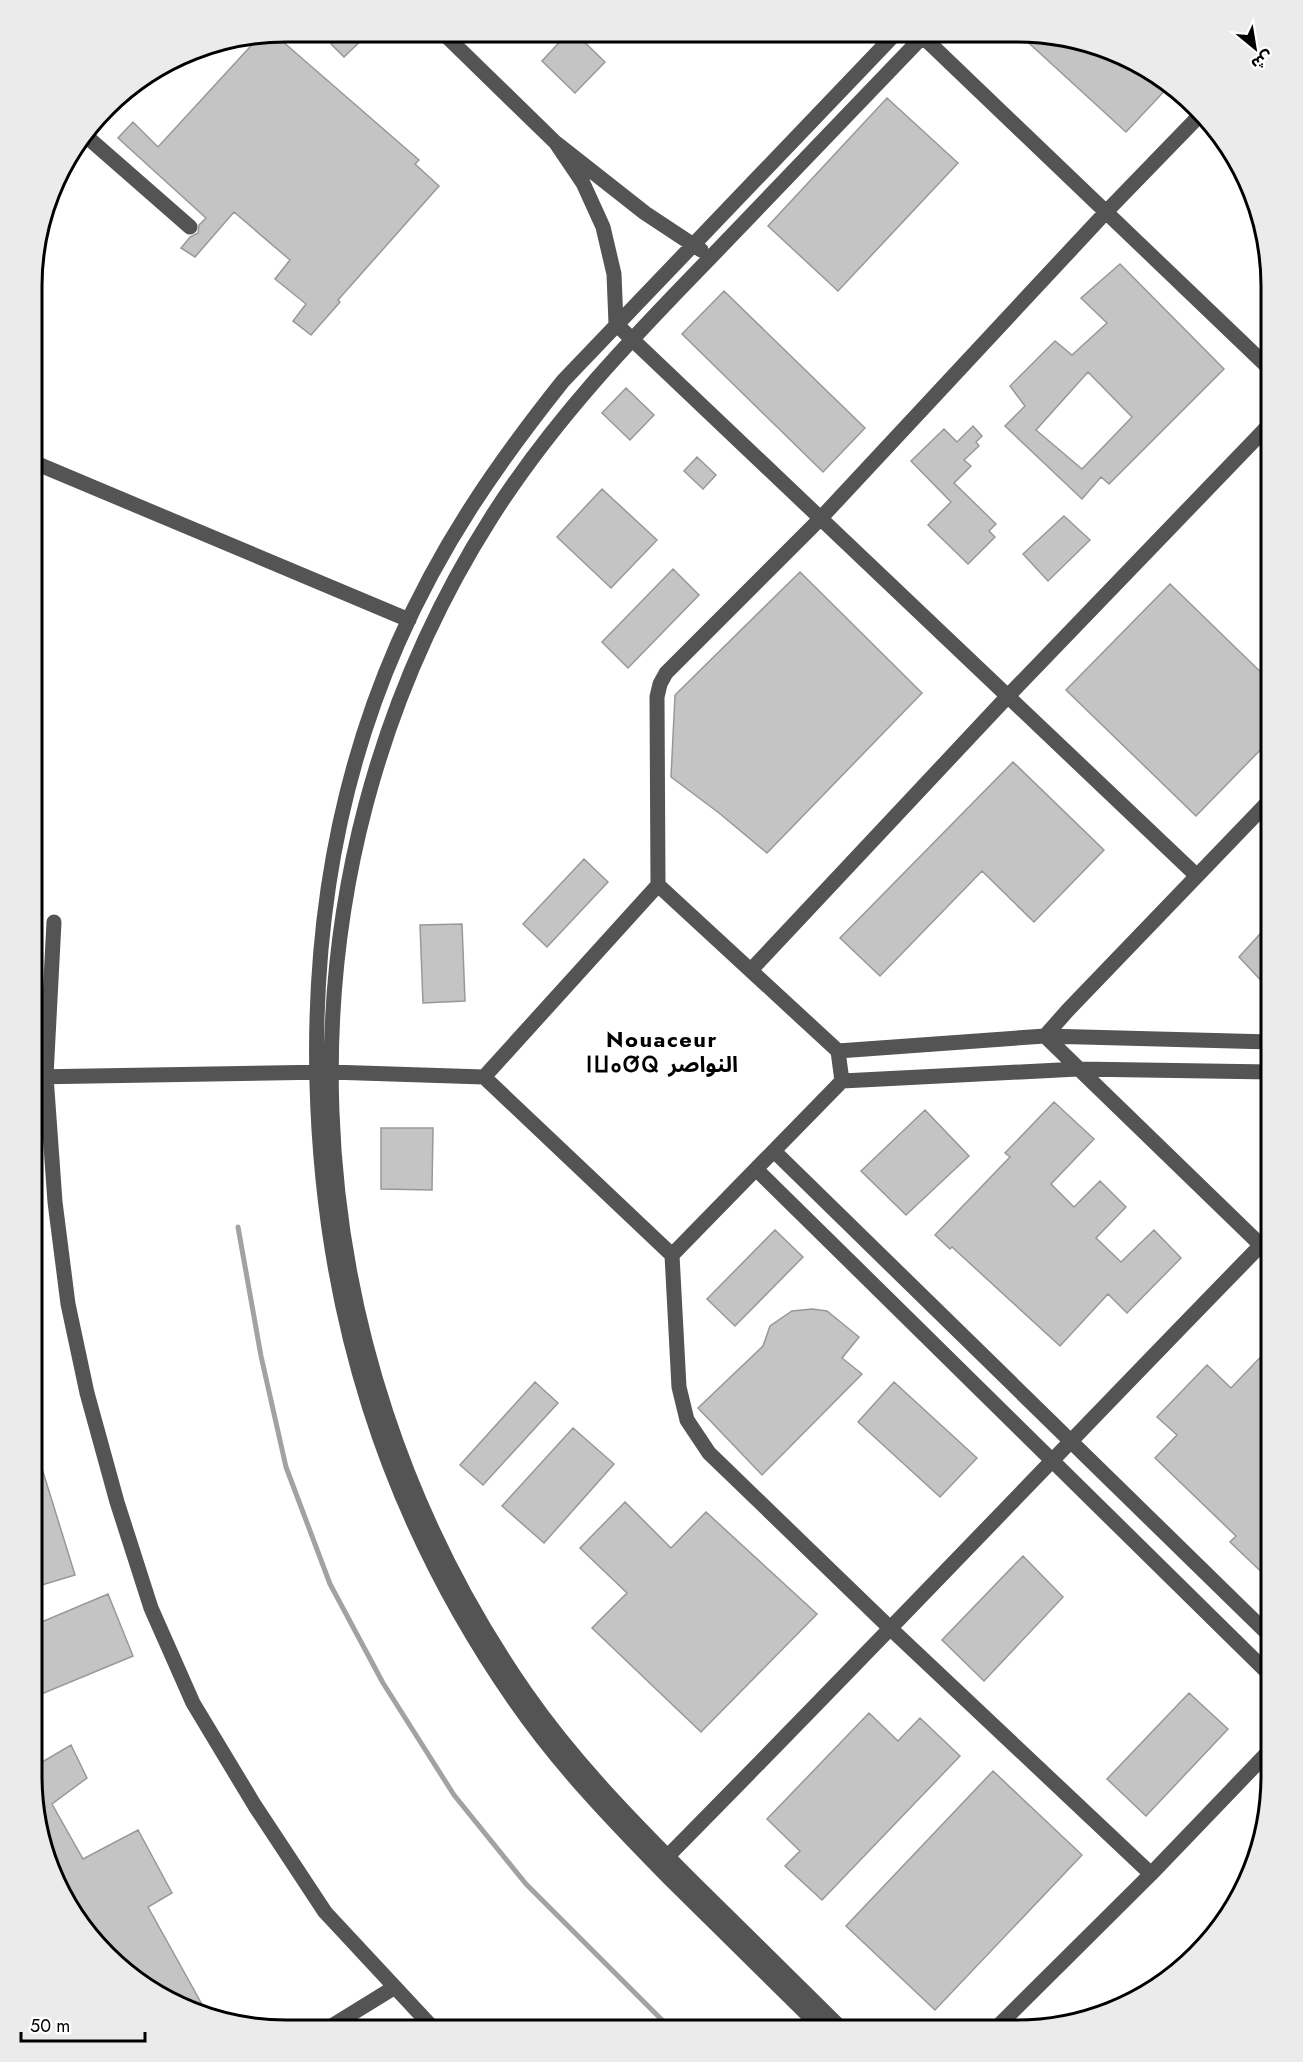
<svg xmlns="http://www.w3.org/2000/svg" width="1303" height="2062" font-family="Jost,'Noto Sans Arabic','Noto Sans Tifinagh',sans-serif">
<rect width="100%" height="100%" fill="#fff"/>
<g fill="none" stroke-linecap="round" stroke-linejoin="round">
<path stroke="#a2a2a2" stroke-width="5" d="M238 1227 261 1356 286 1467 330 1584 383 1683 454 1795 526 1884 672 2030"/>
</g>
<path fill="#c4c4c4" stroke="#989898" stroke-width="1.5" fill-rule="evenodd" d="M343 32H370L344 57 331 44Z
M569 32H574L605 62 575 93 542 61Z
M274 34 419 160 415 164 439 186 338 300 340 302 311 335 293 321 306 304 275 279 290 260 234 212 195 257 181 248 190 237 198 233 199 225 206 218 118 138 133 122 158 147 259 37Z
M1019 34H1051L1114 51 1171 84 1126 132Z
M887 98 958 163 838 291 768 226Z
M1120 264 1224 369 1109 484 1101 477 1082 499 1005 426 1025 406 1010 386 1055 341 1072 355 1107 323 1081 298ZM1088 372 1132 417 1082 469 1036 430Z
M724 291 865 428 823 472 682 334Z
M626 388 654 415 630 440 602 413Z
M973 426 982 436 976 442 979 446 964 460 971 466 954 483 996 524 989 531 995 537 968 564 928 525 951 502 911 461 944 429 957 442Z
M697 457 716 475 703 489 684 471Z
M602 489 657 540 611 588 557 537Z
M1064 516 1090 540 1048 581 1023 554Z
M673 569 699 595 628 668 602 642Z
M800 572 922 693 767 853 719 813 671 777 675 695Z
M1170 584 1271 682V739L1196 816 1066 690Z
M1013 762 1104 850 1034 922 982 871 880 976 840 938Z
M584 859 608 882 547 947 523 924Z
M1271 922V991L1239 957Z
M462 924 465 1001 423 1003 420 925Z
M1054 1102 1094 1139 1051 1184 1074 1207 1100 1181 1126 1207 1096 1238 1121 1262 1154 1230 1181 1258 1127 1313 1108 1294 1060 1346 952 1247 950 1249 935 1235 1010 1157 1005 1153Z
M925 1110 969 1156 906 1215 861 1171Z
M381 1128H433L432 1190 381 1189Z
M775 1230 803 1257 735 1326 707 1299Z
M812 1309 827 1311 859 1337 842 1358 862 1374 762 1475 698 1408 763 1346 770 1326 792 1311Z
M1271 1346V1581L1230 1542 1236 1536 1155 1458 1177 1435 1157 1417 1207 1365 1231 1388Z
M535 1382 558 1403 483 1485 460 1465Z
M894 1382 977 1458 940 1497 858 1422Z
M573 1428 614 1464 544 1543 502 1506Z
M35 1446 75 1575 32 1588V1447Z
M625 1502 671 1548 706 1512 817 1614 701 1732 592 1628 627 1593 580 1548Z
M1023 1556 1063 1597 984 1681 942 1640Z
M108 1594 133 1656 32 1698V1626Z
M1189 1693 1228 1729 1146 1816 1107 1779Z
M869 1713 898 1741 920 1718 960 1756 822 1900 785 1866 800 1851 767 1819Z
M71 1745 87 1778 52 1804 83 1859 138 1830 172 1893 148 1907 209 2017 189 2011 131 1978 84 1931 51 1874 32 1776V1768Z
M993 1771 1082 1855 935 2010 846 1926Z"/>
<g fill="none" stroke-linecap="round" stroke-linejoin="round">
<path stroke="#545454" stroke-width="15" d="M442 32 556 143 645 213 701 250
M919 33 1271 370
M86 136 190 227
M556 143 583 183 603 227 614 274 616 324 1196 875
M33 462 409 620
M658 885 838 1051 842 1081
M54 922 46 1076 55 1202 68 1304 87 1393 117 1502 151 1608 193 1703 255 1806 325 1912 434 2029
M751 970 1008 696 1271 423
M838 1051 1045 1036 1271 1042
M32 1077 330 1072 484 1077 672 1255 679 1387 687 1420 709 1453 891 1629 1151 1874
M484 1077 658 885 657 697 660 684 666 673 820 519 1106 212 1201 114
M774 1151 1271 1637
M756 1169 1271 1676
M672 1255 842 1081 1078 1069 1271 1072
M1271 1255 1045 1036 1068 1010 1271 799
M661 1863C863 1659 1060 1451 1261 1245
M327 2029 395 1987
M823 2030C772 1979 720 1929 669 1878 614 1822 560 1766 515 1701 385 1514 323 1310 317 1084 313 933 337 782 398 643 441 545 496 465 563 381L896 33
M843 2030C792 1980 741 1930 691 1880 632 1821 574 1762 526 1693 284 1345 262 879 491 518 553 420 632 338 712 256 784 181 855 107 926 33
M994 2030 1151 1874 1271 1749"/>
</g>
<g text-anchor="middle" stroke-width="6" stroke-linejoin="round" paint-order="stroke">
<g font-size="22" font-weight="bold" letter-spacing="1.5" fill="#000" stroke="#fff">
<text x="662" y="1047">Nouaceur<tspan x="662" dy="25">ⵏⵡⴰⵚⵕ النواصر</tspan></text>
</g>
</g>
<path d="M0 0H1303V2062H0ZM286 42H1017A244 244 0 0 1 1261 286V1776A244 244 0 0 1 1017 2020H286A244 244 0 0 1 42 1776V286A244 244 0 0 1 286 42Z" fill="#ebebeb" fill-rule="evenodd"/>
<path fill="none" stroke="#000" stroke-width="3" d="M286 42H1017A244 244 0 0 1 1261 286V1776A244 244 0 0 1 1017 2020H286A244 244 0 0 1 42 1776V286A244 244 0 0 1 286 42Z"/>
<g transform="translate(1255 48) rotate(150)" stroke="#ffffff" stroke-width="4.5" paint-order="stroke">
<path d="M0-4.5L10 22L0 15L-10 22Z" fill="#000000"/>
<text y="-9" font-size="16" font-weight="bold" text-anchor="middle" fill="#000000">ش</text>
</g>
<path d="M21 2032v9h124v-9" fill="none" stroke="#000000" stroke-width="3"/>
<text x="30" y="2032" font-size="18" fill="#000000" stroke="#ffffff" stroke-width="4.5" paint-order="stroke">50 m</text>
</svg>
